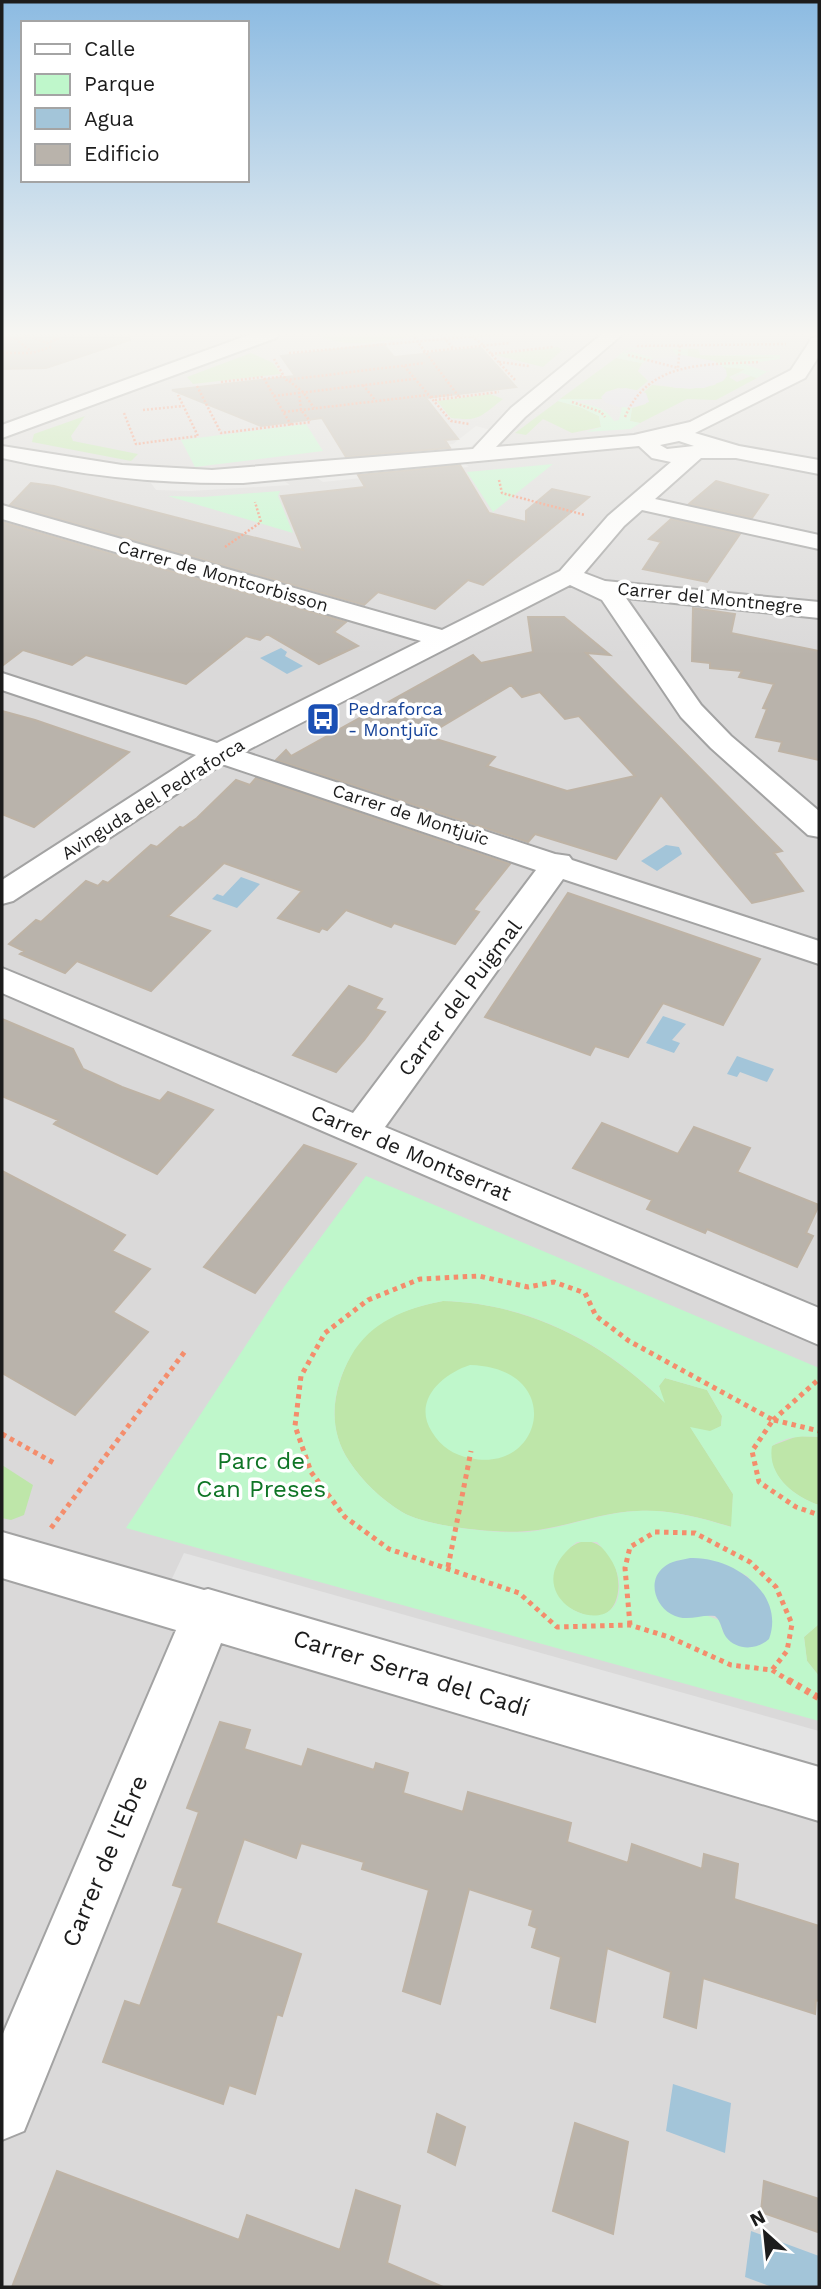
<svg xmlns="http://www.w3.org/2000/svg" width="821" height="2289" font-family="'Work Sans',sans-serif">
<rect width="100%" height="100%" fill="#edebe2"/>
<path fill="#dad9d9" d="M2 334H819V2287H2Z"/>
<path fill="#bee6a9" d="M315 334H407L410 337C377 341 348 350 315 334Z
M558 347 562 350 543 367 495 355Z
M688 349H698L700 355 778 357 717 363 688 356Z
M251 353 273 363 281 374 193 384 187 377Z
M616 358 642 363 638 371 648 381 637 390 618 388 606 392 602 399H560Z
M723 367 746 369 729 377 737 382 751 376 757 378 716 400 687 399 640 423 630 421 632 408 646 404 644 392 652 385 690 389 715 385 726 370Z
M490 394 503 399C481 416 479 422 451 418L437 401Z
M558 401 580 407 599 416 601 427 572 433 543 419 526 435 515 433Z
M85 416 71 436 73 441 138 454 131 461 32 442 34 434Z
M443 1301C526 1303 604 1342 663 1401L659 1386 665 1378 707 1390 722 1416 721 1426 710 1432 691 1428 733 1494 732 1527C702 1518 670 1509 638 1511 600 1512 565 1528 528 1531 499 1534 427 1527 402 1512 381 1499 363 1482 349 1461 325 1425 334 1386 353 1351 371 1320 410 1307 443 1301Z
M798 1436 819 1437V1505C793 1496 767 1475 771 1446Z
M2 1465 33 1485 24 1515 11 1520 2 1518Z
M587 1541C630 1547 630 1635 580 1613 573 1610 562 1605 558 1598 543 1576 562 1543 587 1541Z
M819 1624V1676L807 1661 804 1637Z"/>
<path fill="#bff7cb" fill-rule="evenodd" d="M627 348 699 349 700 355H780V359L744 364 768 372 779 362C773 369 765 373 757 378L742 373 729 379 745 369 723 367 717 363 777 357 700 355 698 349H688V356L676 355 672 349 629 348 624 353 633 352 653 358 642 363 616 358Z
M560 399H602L571 401C589 406 603 404 614 421L619 420 622 407 632 408 630 421 640 423 631 429 586 432 601 427 599 416 580 407 558 401Z
M306 424 323 451 195 467 181 440Z
M553 464 493 512 467 472Z
M280 491 278 496 293 533 168 496 203 497Z
M366 1176 819 1368V1437C801 1436 788 1436 772 1446 767 1475 793 1496 819 1505V1624L804 1637 807 1661 819 1676V1721L126 1528 284 1287ZM443 1301C528 1303 606 1343 665 1403L659 1386 665 1378 707 1390 722 1416 721 1426 710 1431 690 1427 733 1494 731 1527C701 1518 669 1509 637 1511 600 1513 565 1528 528 1532 499 1534 427 1527 402 1512 381 1499 363 1482 349 1461 327 1428 332 1389 351 1356 370 1322 406 1308 443 1301ZM577 1542H597C610 1556 621 1571 619 1591 614 1648 507 1595 577 1542ZM690 1559 726 1565 749 1577 724 1634 719 1620 708 1616 675 1561Z
M470 1365C567 1368 543 1475 470 1458 454 1455 441 1447 432 1432 412 1401 442 1374 470 1365Z"/>
<path fill="#e4e4e4" d="M476 426 491 430 469 448 419 454 410 449 453 444Z
M461 461 469 467 323 482 314 476Z
M281 479 290 485 190 491 156 490 151 483 227 485Z
M184 1553 819 1731V1770L168 1587Z"/>
<path fill="#d8d6e3" d="M437 334H493L499 341 404 351 394 339Z
M681 355 714 361 726 370 727 376 723 381 704 388H676L651 382 638 371 647 360Z
M626 388 646 393 649 402 635 407H619L606 403 601 397 606 392Z"/>
<path fill="#a3c5d9" d="M281 648 287 652 285 656 303 666 287 674 260 658Z
M666 845 679 847 682 854 657 871 641 861Z
M241 877 260 884 237 908 212 899 217 894 223 896Z
M663 1016 686 1024 672 1040 680 1043 674 1053 646 1043Z
M737 1056 774 1069 767 1082 740 1072 737 1077 727 1074Z
M690 1558C732 1556 786 1593 769 1639 757 1650 737 1651 726 1637 721 1630 722 1622 715 1616 699 1614 687 1623 671 1614 655 1605 647 1580 664 1567 671 1561 681 1560 690 1558Z
M673 2084 731 2103 725 2153 666 2131Z
M751 2231 819 2256V2287H772L745 2277Z"/>
<path fill="#b9b3ab" stroke="#beb3a5" stroke-width="2" fill-rule="evenodd" d="M2 334H129L130 340 46 368 2 369Z
M383 344 394 357 481 348 516 387 426 398 458 439 445 440 450 448 346 457 322 418 261 426 172 390 295 376 281 356Z
M460 465 489 513 526 522V511L552 489 589 497 483 585 468 580 435 609 378 592 364 605 10 505 31 483 54 486 303 550 281 496 365 487 358 475Z
M716 481 768 495 752 518 689 504Z
M671 519 740 534 707 582 643 569 661 542 649 539Z
M2 522 346 622 334 632 358 646 319 664 267 634 260 640 246 636 186 684 86 655 72 665 23 650 2 666Z
M693 608 735 614 731 633 819 651V760L779 751 782 742 756 737 767 709 763 708 774 684 739 677 742 671 710 668V663L692 661Z
M528 617H564L610 655 586 653 782 851 774 853 803 891 752 903 661 795 616 859 535 834 528 842 276 760 286 750 291 756 473 655 481 663 533 652ZM511 685 522 697 540 692 565 719 579 716 635 776 567 791 487 766 495 757 426 736Z
M2 711 35 720 129 752 34 827 2 814Z
M256 778 510 864 473 910 479 912 455 944 394 923 391 927 346 910 327 930 322 928 319 932 278 918 302 891 224 863 168 916 210 931 151 991 77 961 65 973 20 954 24 951 9 944 36 920 41 922 86 881 98 886 103 881 108 883 151 845 157 847 180 827 183 828 197 818 236 780 250 785Z
M568 893 760 959 723 1025 663 1003 628 1057 595 1046 590 1055 485 1017Z
M349 986 382 999 375 1009 385 1012 364 1040 336 1072 293 1055Z
M2 1019 73 1049 83 1069 122 1087 160 1101 168 1092 213 1110 157 1174 54 1124 58 1120 2 1096Z
M602 1123 678 1154 694 1127 750 1148 737 1172 819 1205 806 1233 813 1236 797 1267 707 1229 705 1233 647 1209 652 1200 573 1168Z
M304 1145 356 1164 255 1293 204 1267Z
M2 1171 125 1235 112 1251 150 1269 113 1312 148 1332 75 1415 2 1373Z
M220 1722 250 1730 244 1749 302 1767 308 1749 374 1770 376 1763 408 1773 403 1793 463 1812 468 1792 571 1823 567 1842 628 1863 632 1844 702 1869 704 1854 738 1864 734 1899 819 1926V2001L816 2000 815 2014 703 1978 696 2028 664 2017 671 1972 607 1948 595 2022 551 2008 561 1957 532 1947 537 1928 529 1925 533 1910 469 1889 440 2004 403 1991 429 1890 362 1869 364 1862 301 1843 296 1858 244 1839 216 1923 301 1954 282 2016 277 2014 255 2094 229 2085 223 2104 103 2062 125 2001 140 2006 183 1888 173 1885 199 1812 187 1808Z
M437 2114 465 2127 455 2165 428 2152Z
M575 2123 628 2142 613 2234 553 2211Z
M57 2171 239 2240 247 2215 340 2250 356 2190 400 2206 387 2263 443 2287H12Z
M764 2181 819 2199 818 2232 761 2212Z"/>
<g fill="none" stroke-linecap="round" stroke-linejoin="round">
<defs>
<path id="minor" d="M251 334H278L276 338 2 438V425Z
M602 334H623L525 417 496 447 634 435 690 422 791 370 812 338 819 336V356L805 378 695 433 739 446 819 460V474L736 458H701L655 499 819 535V549L642 510 624 526 584 573 605 581 819 602V618L626 598 701 705 731 736 819 811V837L808 835 711 748 681 717 602 600 570 585 244 752 555 854 569 856 572 860 819 941V964L563 879 385 1127 819 1308V1345L2 993V968L353 1113 536 870 222 764 13 901 2 904V880L196 755 2 690V673L217 743 421 641 2 519V505L442 630 560 571 608 516 671 462 652 458 639 446 243 483C161 484 82 476 2 458V446L122 465 212 470 473 449 511 408ZM679 441 694 446 667 449 660 445Z
M2 1532 204 1590 208 1589 819 1767V1821L221 1643 24 2131 2 2140V2036L176 1630 2 1578Z"/>
</defs>
<use href="#minor" stroke="#a3a3a3" stroke-width="4"/>
<path stroke="#f48d6c" stroke-width="2.5" stroke-dasharray="2 2" stroke-linecap="butt" d="M412 334 459 397
M441 334 454 349
M468 334 481 343 516 381
M28 335 47 343 58 339 46 334
M28 335 16 339 32 352
M2 339H16
M637 346 786 344
M423 352 509 343
M2 353H32L51 347
M289 353 500 334
M491 354 553 347
M628 355 678 368 680 345
M274 359 286 380 425 363
M499 362 529 366
M404 366 451 421 469 424
M264 379 284 376
M289 381 303 392 314 408
M221 382 263 377 291 425
M363 385 375 400
M197 386 221 433 311 422
M299 392 301 410 310 421
M274 396 414 379
M431 397 452 395
M435 400 499 392
M572 402 601 412 605 417
M143 410 183 406
M284 412 428 395
M124 413 136 444 198 436 178 395
M625 417C649 360 706 365 759 362
M499 480 502 493 585 515
M225 547 261 522 255 502"/>
<path stroke="#f48d6c" stroke-width="5" stroke-dasharray="4.5 4.5" stroke-linecap="butt" d="M773 1420 819 1379
M774 1420 819 1431
M2 1434 54 1463
M51 1528 186 1350
M448 1567 471 1451
M630 1625 625 1568 630 1547 655 1532 695 1533 750 1562 776 1587 792 1624 787 1651 772 1670
M791 1682 772 1670 731 1665 669 1637 630 1625 557 1627 519 1593 389 1549 345 1517 311 1472 295 1426 301 1376 325 1333 368 1300 420 1279 479 1276 528 1287 554 1282 585 1293 596 1316 629 1341 773 1420 752 1451 759 1482 796 1507 819 1515"/>
<path stroke="#f48d6c" stroke-width="7" stroke-dasharray="5 5" stroke-linecap="butt" d="M788 1680 819 1698"/>
<use href="#minor" fill="#fff" fill-rule="evenodd"/>
</g>
<linearGradient id="sky" x2="0" y2="1"><stop stop-color="#8cbbe2"/><stop offset="0.51" stop-color="#f7f6f2"/><stop offset="1" stop-color="#f7f6f2" stop-opacity="0"/></linearGradient>
<rect width="821" height="655" fill="url(#sky)"/>
<defs>
<symbol id="bus-square" viewBox="-11 -11 22 22"><rect x="-9" y="-9" width="18" height="18" rx="4" fill="#1a4fb4" stroke="#fff"/><path d="M-5-6H5V4H4V6H2V4H-2V6H-4V4H-5ZM-3.5-4V0h7V-4ZM-3.5 1.2v1.5H-2V1.2ZM2 1.2v1.5H3.5V1.2Z" fill="#fff"/></symbol>
</defs>
<g fill-rule="evenodd">
<use href="#bus-square" x="304" y="700" width="38" height="38"/>
</g>
<g text-anchor="middle" stroke-width="7" stroke-linejoin="round" paint-order="stroke">
<g font-size="18" fill="#1c1c1c" stroke="#fff">
<text transform="translate(223 576) rotate(16)" y="6">Carrer de Montcorbisson</text>
<text transform="translate(710 598) rotate(6)" y="6">Carrer del Montnegre</text>
<text transform="translate(153 799) rotate(-32)" y="6">Avinguda del Pedraforca</text>
<text transform="translate(411 815) rotate(18)" y="6">Carrer de Montjuïc</text>
</g>
<g font-size="18" fill="#164399" stroke="#fff" text-anchor="start">
<text x="348" y="715">Pedraforca<tspan x="348" dy="21">- Montjuïc</tspan></text>
</g>
<g font-size="21" fill="#1c1c1c" stroke="#fff">
<text transform="translate(460 998) rotate(-53)" y="7">Carrer del Puigmal</text>
<text transform="translate(411 1153) rotate(23)" y="7">Carrer de Montserrat</text>
</g>
<g font-size="24" fill="#0f7526" stroke="#fff">
<text x="261" y="1469">Parc de<tspan x="261" dy="28">Can Preses</tspan></text>
</g>
<g font-size="24" fill="#1c1c1c" stroke="#fff">
<text transform="translate(411 1673) rotate(17)" y="8">Carrer Serra del Cadí</text>
<text transform="translate(105 1861) rotate(-67)" y="8">Carrer de l'Ebre</text>
</g>
</g>
<rect width="821" height="2289" fill="none" stroke="#1c1c1c" stroke-width="7"/>
<rect x="21" y="21" width="228" height="161" fill="#ffffff" stroke="#a4a4a4" stroke-width="2"/>
<rect x="35" y="44" width="35" height="10" fill="#ffffff" stroke="#a4a4a4" stroke-width="2"/>
<text x="84" y="56" font-size="21" fill="#1c1c1c">Calle</text>
<rect x="35" y="74" width="35" height="21" fill="#bff7cb" stroke="#a4a4a4" stroke-width="2"/>
<text x="84" y="91" font-size="21" fill="#1c1c1c">Parque</text>
<rect x="35" y="108" width="35" height="21" fill="#a3c5d9" stroke="#a4a4a4" stroke-width="2"/>
<text x="84" y="126" font-size="21" fill="#1c1c1c">Agua</text>
<rect x="35" y="144" width="35" height="21" fill="#b9b3ab" stroke="#a4a4a4" stroke-width="2"/>
<text x="84" y="161" font-size="21" fill="#1c1c1c">Edificio</text>
<g transform="translate(765 2233) rotate(333)" stroke="#ffffff" stroke-width="5" paint-order="stroke">
<path d="M0-5L12 26L0 18L-12 26Z" fill="#1c1c1c"/>
<text y="-10" font-size="19" font-weight="bold" text-anchor="middle" fill="#1c1c1c">N</text>
</g>
</svg>
